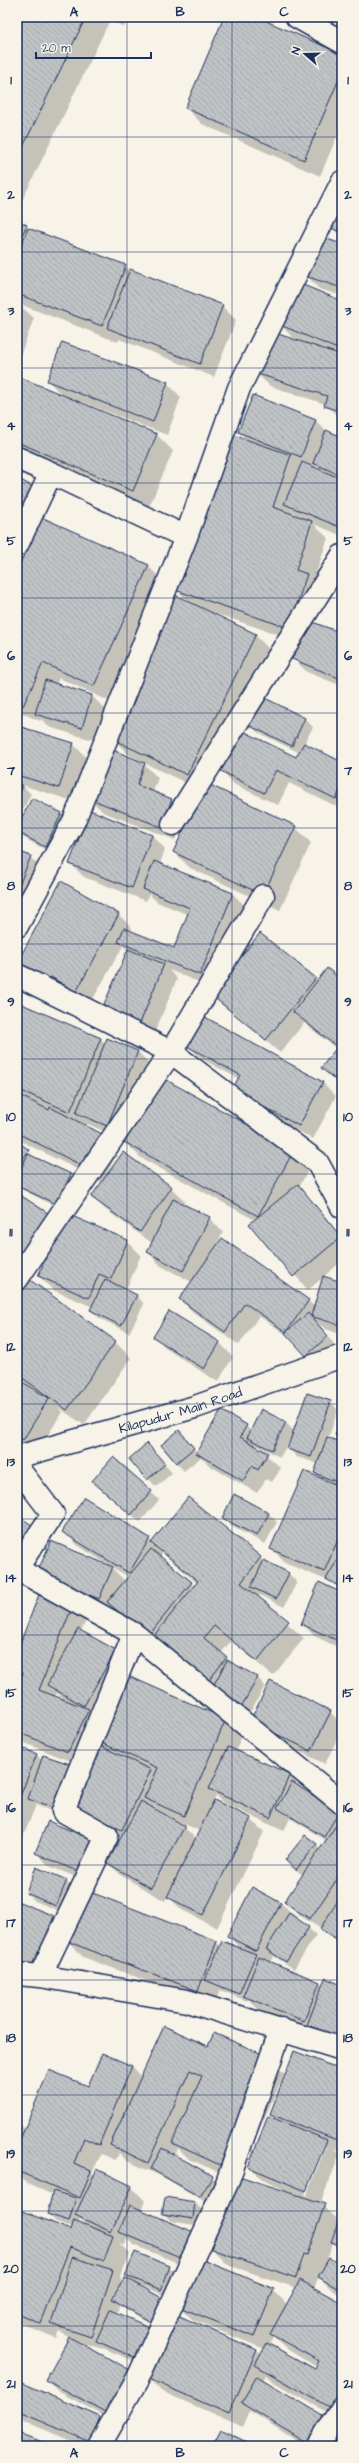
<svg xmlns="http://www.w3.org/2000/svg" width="359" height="2463" font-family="'Architects Daughter',sans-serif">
<defs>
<pattern id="building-back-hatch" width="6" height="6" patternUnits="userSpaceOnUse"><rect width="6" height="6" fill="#c0c3c5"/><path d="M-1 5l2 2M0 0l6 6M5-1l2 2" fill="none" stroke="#a4a8ac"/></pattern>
</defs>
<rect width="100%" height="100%" fill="#f7f3e8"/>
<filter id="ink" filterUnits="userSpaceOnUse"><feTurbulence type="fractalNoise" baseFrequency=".025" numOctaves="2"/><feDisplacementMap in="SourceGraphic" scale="8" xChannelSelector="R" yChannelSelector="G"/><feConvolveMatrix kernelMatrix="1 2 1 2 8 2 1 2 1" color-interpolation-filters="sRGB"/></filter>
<g filter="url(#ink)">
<path fill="#0003" fill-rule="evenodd" d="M17 17H129L124 27 110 20 17 211Z
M225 17H255L342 55V125L320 176 202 124 186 108Z
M342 202V238L332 228Z
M17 221 30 229 125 266 130 271 222 306 236 320 214 377 119 339 118 342 22 305 17 300Z
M342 245V296L319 289 306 275Z
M342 302V420L325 404 270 386 256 373 305 344 292 337 279 323Z
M17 303 34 318 17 364V318L20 310 17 312Z
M17 377 64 397 48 381 167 383 181 397 167 435 77 400V402L157 435 173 451 149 507 17 451Z
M316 421 327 432 342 438V536L314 524 328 538 313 582 312 623 342 634V686L307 672 294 659 300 642 208 611 255 635 271 651 207 784 295 827 311 843 280 910 190 868 174 852 203 791 142 762 158 778 153 792 171 800 185 814 175 840 103 812 89 798 142 761 129 755 113 739 155 652 147 644 190 603 176 589 249 442 239 432ZM317 466 323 473 315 469ZM293 512 298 517 292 515Z
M17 479 37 490 50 504 42 518 148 566 164 582 111 702 59 678 56 685 92 696 105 709 96 741 49 727 41 719 40 721 17 711V573L34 532 17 560Z
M262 698 305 719 313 727 304 744 342 763V809L289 783 278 805 235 785 222 771 297 758 300 753 257 732 249 724Z
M18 728 73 744 87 758 73 801 22 785 31 794 17 822Z
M33 799 62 814 70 822 53 854 24 838 17 831Z
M152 835 165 849 160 864 232 893 246 907 213 988 169 970 177 979 152 1039 116 1025 128 951 123 946 90 1004 31 976 17 962 62 883 119 915 132 928 131 931 174 949 189 915 157 902 149 894 146 901 84 877 70 863Z
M17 852 30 857 44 871 31 901 17 895Z
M315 979 318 981H342V1088L322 1068 337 1049 304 1023 280 1053 212 995Z
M17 1003 101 1039 105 1044 137 1051 151 1065 121 1139 88 1124 85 1126 106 1136 119 1150 106 1175 171 1188 185 1201 182 1204 209 1218 223 1232 215 1248 308 1301 315 1307 342 1283V1325L327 1320V1322L342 1327V1335L326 1329 313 1320 335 1345 314 1364 290 1337 259 1316 239 1345 194 1313 180 1299 192 1282 161 1266 148 1252 152 1243 106 1210 92 1197 102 1182 17 1139Z
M203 1018 323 1083 336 1096 313 1139 247 1103 239 1079 202 1059 188 1046Z
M160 1078 310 1167 299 1187 342 1237V1261L308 1290 251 1224 255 1220 141 1158 125 1142Z
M17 1143 37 1159 70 1175 78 1183 64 1211 17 1187Z
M17 1194 50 1216 127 1241 141 1255 126 1290 136 1295 144 1304 129 1333 99 1318 91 1310 93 1307 53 1290 39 1276 46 1257 30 1281 115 1342 131 1358 84 1425 58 1407 62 1412 37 1453 17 1441V1380L22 1381 17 1377Z
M170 1312 220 1343 233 1357 218 1382 168 1350 154 1336Z
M330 1401 338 1410 328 1439 342 1444V1590L331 1582 285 1563 272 1549 322 1480 315 1473 319 1464 297 1457 289 1449 293 1435 280 1457 254 1444 281 1468 272 1482 266 1479 257 1493 210 1466 201 1457 184 1471 162 1446 179 1431 197 1452 246 1426 251 1431 261 1411 286 1423 294 1431Z
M155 1453 172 1473 156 1487 131 1459Z
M102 1489 151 1492 159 1500 140 1522Z
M235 1496 269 1514 277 1522 265 1544 231 1526 223 1517Z
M84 1498 153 1542 188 1499 264 1561 289 1574 297 1582 284 1607 260 1595 258 1598 304 1638 273 1676 231 1641 221 1653 234 1665 257 1677 265 1686 248 1716 115 1608 113 1612 52 1586 112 1567 77 1545 64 1531ZM163 1553 197 1583 195 1586 160 1557ZM112 1567 129 1577 125 1581 112 1568Z
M320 1584 342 1594V1649L316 1637 302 1624Z
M41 1594 86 1620 81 1632 115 1651 129 1665 98 1720 226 1719 242 1736 235 1751 290 1775 303 1790 342 1816V1947L324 1931 299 1915 286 1902 303 1876 286 1860 316 1845 321 1850 327 1841 290 1818 284 1831 223 1803 216 1795 214 1801 250 1819 264 1832 217 1928 182 1910 168 1896 165 1901 122 1876 108 1863 122 1837 87 1820 107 1750 96 1739 81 1765 17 1740V1692L22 1678 17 1673V1653ZM57 1693 65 1701 55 1697ZM154 1806 160 1813 152 1809ZM175 1820 200 1831 196 1839 184 1827 175 1821Z
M330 1712 342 1724V1729L325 1764 264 1734 251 1721Z
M17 1747 37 1755 42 1761 66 1817 36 1805 21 1842 17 1840Z
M49 1822 93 1884 49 1866 36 1852Z
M66 1881 74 1889 64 1913 35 1901 27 1893Z
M17 1902 54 1917 67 1930 17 1973Z
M281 1903 316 1935 294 1969 274 1956 271 1963 319 1983 323 1987 342 1986V2046L258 2009 248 1999 247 2001 220 1990 214 2006 83 1957 67 1940 216 1942 220 1946 242 1950 228 1936Z
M209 2047 268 2058 286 2075 342 2071V2151L334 2148 340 2154 320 2204 340 2221 342 2215V2251L333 2242 326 2264 342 2267V2296L333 2291 319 2277 323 2271 321 2270 314 2289 342 2305V2421L272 2381 266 2375 263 2380 327 2446H305L250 2411 243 2427 161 2391 148 2378 175 2315 257 2351 262 2355 265 2349 193 2320 180 2307 195 2270 134 2245 127 2239 124 2245 119 2243 129 2253 120 2278 123 2281 134 2283 126 2275 169 2267 177 2275 169 2297 140 2285 163 2331 119 2305 117 2314 149 2328 157 2336 144 2365 105 2349 75 2342 123 2426 61 2393 47 2380 70 2338 59 2331 56 2338 17 2322V2210L71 2231 73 2227 56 2222 48 2214 53 2195 26 2183 17 2174V2122L25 2130 88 2087 132 2066 142 2077ZM283 2077 271 2113 279 2121 249 2167 263 2180 295 2195 238 2176ZM324 2146H326L306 2196 304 2195ZM178 2148 189 2159 236 2180 212 2249 228 2265 297 2288 288 2305 273 2290 203 2261 141 2211 145 2201 132 2187 97 2171 95 2175 92 2173 101 2154 116 2160 119 2153 127 2161 159 2175 209 2204 220 2185 212 2177 175 2156ZM80 2219 88 2227 79 2223ZM273 2336 288 2350 317 2367 316 2370 270 2345Z
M195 2203 203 2211 200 2226 171 2221 163 2213Z
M17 2383 100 2418 113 2431 107 2446H83L17 2418Z"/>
<path fill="url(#building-back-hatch)" stroke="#1b2f5e" d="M17 17H86L17 159Z
M224 17H257L342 54V72L304 160 185 108Z
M342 200V233L331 228Z
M17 220 27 225 17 245Z
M28 228 126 265 102 326 17 294V256Z
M318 236 342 244V288L305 276Z
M130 269 223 305 200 364 107 328Z
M296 282 342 301V351L278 324Z
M17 302 21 304 17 315Z
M269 331 342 355V412L324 406 327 396 255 373Z
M62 342 168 382 153 422 47 381Z
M17 376 157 434 133 491 17 442Z
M253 395 316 420 301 457 238 432Z
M326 430 342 437V476L313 463Z
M228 433 291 455 273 507 312 521 296 570 307 574 289 628 175 590Z
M302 462 342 479V528L284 504Z
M17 478 37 489 17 524Z
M41 517 149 565 94 686 43 663 23 706 17 703V570Z
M171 593 256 634 187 775 112 739 155 648 146 644Z
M307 620 342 633V670L339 678 292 659Z
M45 680 92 695 82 728 35 714Z
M261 696 305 718 292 746 248 725Z
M18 726 74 743 59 788 17 775Z
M241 730 296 757 304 743 342 762V786L336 799 276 770 264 793 221 771Z
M108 748 145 763 137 785 172 799 161 827 88 798Z
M17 783 23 786 17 798Z
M206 783 296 826 263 895 173 852Z
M32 798 62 813 45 847 17 832V827Z
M90 810 152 835 132 888 69 864Z
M17 851 31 856 18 888H17Z
M154 861 233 893 200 975 118 942 124 928 174 948 190 908 143 889Z
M61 881 119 914 76 992 51 977 49 980 17 963Z
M260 933 316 978 266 1040 211 995Z
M128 949 164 964 139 1026 101 1011Z
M327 968 342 980V1085L321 1068 337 1047 293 1012Z
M17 1002 101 1038 70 1112 17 1089Z
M203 1016 323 1082 299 1126 232 1090 240 1075 187 1046Z
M107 1038 138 1051 107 1126 76 1113Z
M159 1076 294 1150 258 1216 124 1142Z
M17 1094 49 1110 50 1107 106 1136 89 1169 17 1133Z
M17 1141 29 1150 18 1166H17Z
M123 1152 172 1187 140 1232 91 1197Z
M28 1154 71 1174 56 1204 17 1186V1177Z
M298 1184 341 1237 293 1277 249 1224Z
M17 1193 51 1215 17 1268Z
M173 1199 210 1217 183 1271 147 1252Z
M65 1213 128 1240 111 1279 99 1274 89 1298 38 1276Z
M222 1238 309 1300 286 1332 245 1303 225 1332 179 1299Z
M323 1276 342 1282V1326L311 1316Z
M105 1279 137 1295 121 1326 90 1310Z
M30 1280 116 1341 67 1410 17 1374V1298Z
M169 1311 220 1342 204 1369 153 1337Z
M308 1313 328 1336 306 1356 285 1333Z
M17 1379 49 1398 23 1440 17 1436Z
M307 1393 331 1401 311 1457 287 1449Z
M261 1409 286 1422 272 1450 247 1438Z
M221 1410 247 1425 240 1437 268 1453 258 1470 252 1466 243 1481 196 1453Z
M342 1421V1438L335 1435Z
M179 1430 194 1448 176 1463 161 1445Z
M327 1437 342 1443V1484L314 1473Z
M147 1443 165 1464 147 1480 129 1459Z
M113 1457 152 1491 131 1515 92 1481Z
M304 1471 342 1487V1536L340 1535 324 1572 270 1549Z
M234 1494 269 1513 257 1536 222 1518Z
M84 1497 150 1538 129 1573 62 1532Z
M188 1497 261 1557 241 1583 289 1621 257 1661 214 1626 204 1638 227 1657 207 1683 152 1638 198 1581 151 1543Z
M17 1515 33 1526 17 1550Z
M51 1541 113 1567 99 1599 37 1573Z
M151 1549 192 1582 148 1636 107 1602Z
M342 1552V1588L326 1579Z
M264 1560 289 1573 276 1599 251 1587Z
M319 1582 342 1593 341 1642 301 1624Z
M40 1592 73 1605 39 1690 89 1709 68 1752 17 1732V1689L23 1673 17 1671V1651Z
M78 1629 116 1650 84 1706 47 1685Z
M227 1660 258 1677 240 1709 210 1692Z
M124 1674 226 1719 184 1816 144 1798 158 1768 95 1740Z
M270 1681 331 1711 311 1751 250 1721Z
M17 1746 37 1754 17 1804Z
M101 1746 151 1770 122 1830 72 1806Z
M228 1747 290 1774 270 1818 209 1789Z
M43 1755 73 1765 58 1809 28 1799Z
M292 1782 339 1812 324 1837 277 1808Z
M214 1800 251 1818 203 1915 167 1897Z
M141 1801 185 1826 151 1888 107 1863Z
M341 1818 342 1872 310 1919 284 1902Z
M48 1821 93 1840 79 1872 35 1853Z
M305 1835 317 1844 296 1870 285 1860Z
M36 1867 67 1880 56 1906 26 1893Z
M252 1887 281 1903 256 1951 227 1936Z
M85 1890 217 1941 198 1991 66 1941Z
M342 1894V1942L320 1929Z
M17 1901 54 1916 32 1972 17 1966Z
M289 1913 309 1927 286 1962 266 1949Z
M222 1941 256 1954 239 1994 205 1980Z
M259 1957 320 1982 304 2021 243 1996Z
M325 1978 342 1985V2038L307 2025Z
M164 2026 208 2046 214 2033 269 2057 220 2165 172 2143 202 2076 190 2070 148 2163 110 2145Z
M294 2051 342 2070V2142L270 2114Z
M102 2053 132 2066 99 2145 84 2138 74 2163 91 2171 80 2198 17 2171V2147L49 2070 88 2086Z
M268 2116 327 2140 306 2191 248 2167Z
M162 2148 213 2176 200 2197 151 2169Z
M97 2169 132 2186 111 2232 75 2215Z
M236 2175 325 2204 307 2255 304 2254 296 2278 211 2249Z
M53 2191 76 2198 69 2221 47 2214Z
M165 2197 195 2202 193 2219 162 2214Z
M130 2205 196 2233 185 2259 119 2232Z
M17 2209 71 2230 74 2220 113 2236 104 2261 70 2247 40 2323 17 2313Z
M342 2212V2246L331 2242Z
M135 2252 170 2266 161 2290 125 2275Z
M72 2257 113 2270 91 2337 51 2324Z
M198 2258 274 2289 254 2337 179 2307Z
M329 2258 342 2266V2291L318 2277Z
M125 2277 167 2301 154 2324 112 2299Z
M300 2280 342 2303V2395L334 2410 255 2365 267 2343 315 2369 319 2361 270 2334Z
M110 2310 149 2327 136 2358 96 2341Z
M175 2314 257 2350 229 2414 147 2378Z
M69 2337 132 2371 109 2414 46 2380Z
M257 2376 324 2416 307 2443 241 2403Z
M17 2381 100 2417 90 2442 17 2411Z
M221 2429 254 2446H212Z
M17 2432 50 2445 51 2446H17Z
M342 2437V2446H338Z"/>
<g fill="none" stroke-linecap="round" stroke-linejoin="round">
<defs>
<path id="street" d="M297 17 342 42
M17 458 51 473
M17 545 51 473 186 537
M173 824 342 556
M17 926 74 821 186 537 239 388 342 182
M17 975 171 1052 317 1162 342 1207
M17 1279 171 1052 263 896
M17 1467 53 1514 17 1568
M17 1569 134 1634 342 1803
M17 1974 40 1976 187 2001 342 2049
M40 1976 107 1836 63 1811 134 1634
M99 2446 138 2378 227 2183 281 2029
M318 2446 342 2408"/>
<g id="secondary">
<path id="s1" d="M17 1457 195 1407 342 1356"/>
</g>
</defs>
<use href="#street" stroke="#1b2f5e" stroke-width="25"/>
<use href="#secondary" stroke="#1b2f5e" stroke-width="25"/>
<use href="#street" stroke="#f7f3e8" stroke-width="22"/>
<use href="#secondary" stroke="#f7f3e8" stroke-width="22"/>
</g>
</g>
<path fill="none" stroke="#1b2f5e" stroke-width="1" stroke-opacity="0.55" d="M127 17V2446M232 17V2446M17 137H342M17 252H342M17 368H342M17 483H342M17 598H342M17 713H342M17 828H342M17 944H342M17 1059H342M17 1174H342M17 1289H342M17 1404H342M17 1519H342M17 1635H342M17 1750H342M17 1865H342M17 1980H342M17 2095H342M17 2211H342M17 2326H342"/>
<g text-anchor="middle" stroke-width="3.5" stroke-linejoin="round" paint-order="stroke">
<g font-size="14" fill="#1b2f5e" stroke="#f7f3e8">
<text dy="5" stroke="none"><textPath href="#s1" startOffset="170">Kilapudur Main Road</textPath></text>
</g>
</g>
<rect width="359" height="2463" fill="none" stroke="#f7f3e8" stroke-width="44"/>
<g transform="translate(305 54) rotate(290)" stroke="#f7f3e8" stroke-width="3" paint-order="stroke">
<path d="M0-3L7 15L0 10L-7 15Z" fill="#1b2f5e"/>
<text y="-6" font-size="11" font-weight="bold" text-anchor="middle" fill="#1b2f5e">N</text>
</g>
<path d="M36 52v6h115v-6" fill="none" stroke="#1b2f5e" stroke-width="2"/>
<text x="42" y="52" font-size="12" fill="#1b2f5e" stroke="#f7f3e8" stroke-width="3" paint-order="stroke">20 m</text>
<rect x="22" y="22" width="315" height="2419" fill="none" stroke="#1b2f5e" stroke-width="1.5"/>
<g font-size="13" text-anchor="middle" font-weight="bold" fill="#1b2f5e">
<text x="74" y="16">A</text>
<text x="180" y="16">B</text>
<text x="284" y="16">C</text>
<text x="11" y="84">1</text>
<text x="348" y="84">1</text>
<text x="11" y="199">2</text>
<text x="348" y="199">2</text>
<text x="11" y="315">3</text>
<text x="348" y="315">3</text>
<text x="11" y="430">4</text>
<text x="348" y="430">4</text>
<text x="11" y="545">5</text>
<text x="348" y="545">5</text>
<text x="11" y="660">6</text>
<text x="348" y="660">6</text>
<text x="11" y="775">7</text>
<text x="348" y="775">7</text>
<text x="11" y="890">8</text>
<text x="348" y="890">8</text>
<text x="11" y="1006">9</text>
<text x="348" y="1006">9</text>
<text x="11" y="1121">10</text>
<text x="348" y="1121">10</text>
<text x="11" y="1236">11</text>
<text x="348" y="1236">11</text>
<text x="11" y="1351">12</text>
<text x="348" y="1351">12</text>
<text x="11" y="1466">13</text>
<text x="348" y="1466">13</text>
<text x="11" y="1582">14</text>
<text x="348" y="1582">14</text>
<text x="11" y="1697">15</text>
<text x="348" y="1697">15</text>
<text x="11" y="1812">16</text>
<text x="348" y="1812">16</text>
<text x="11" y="1927">17</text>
<text x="348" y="1927">17</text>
<text x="11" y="2042">18</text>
<text x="348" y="2042">18</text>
<text x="11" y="2158">19</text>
<text x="348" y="2158">19</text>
<text x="11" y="2273">20</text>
<text x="348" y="2273">20</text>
<text x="11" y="2388">21</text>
<text x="348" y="2388">21</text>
<text x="74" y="2457">A</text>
<text x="180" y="2457">B</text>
<text x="284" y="2457">C</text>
</g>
</svg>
